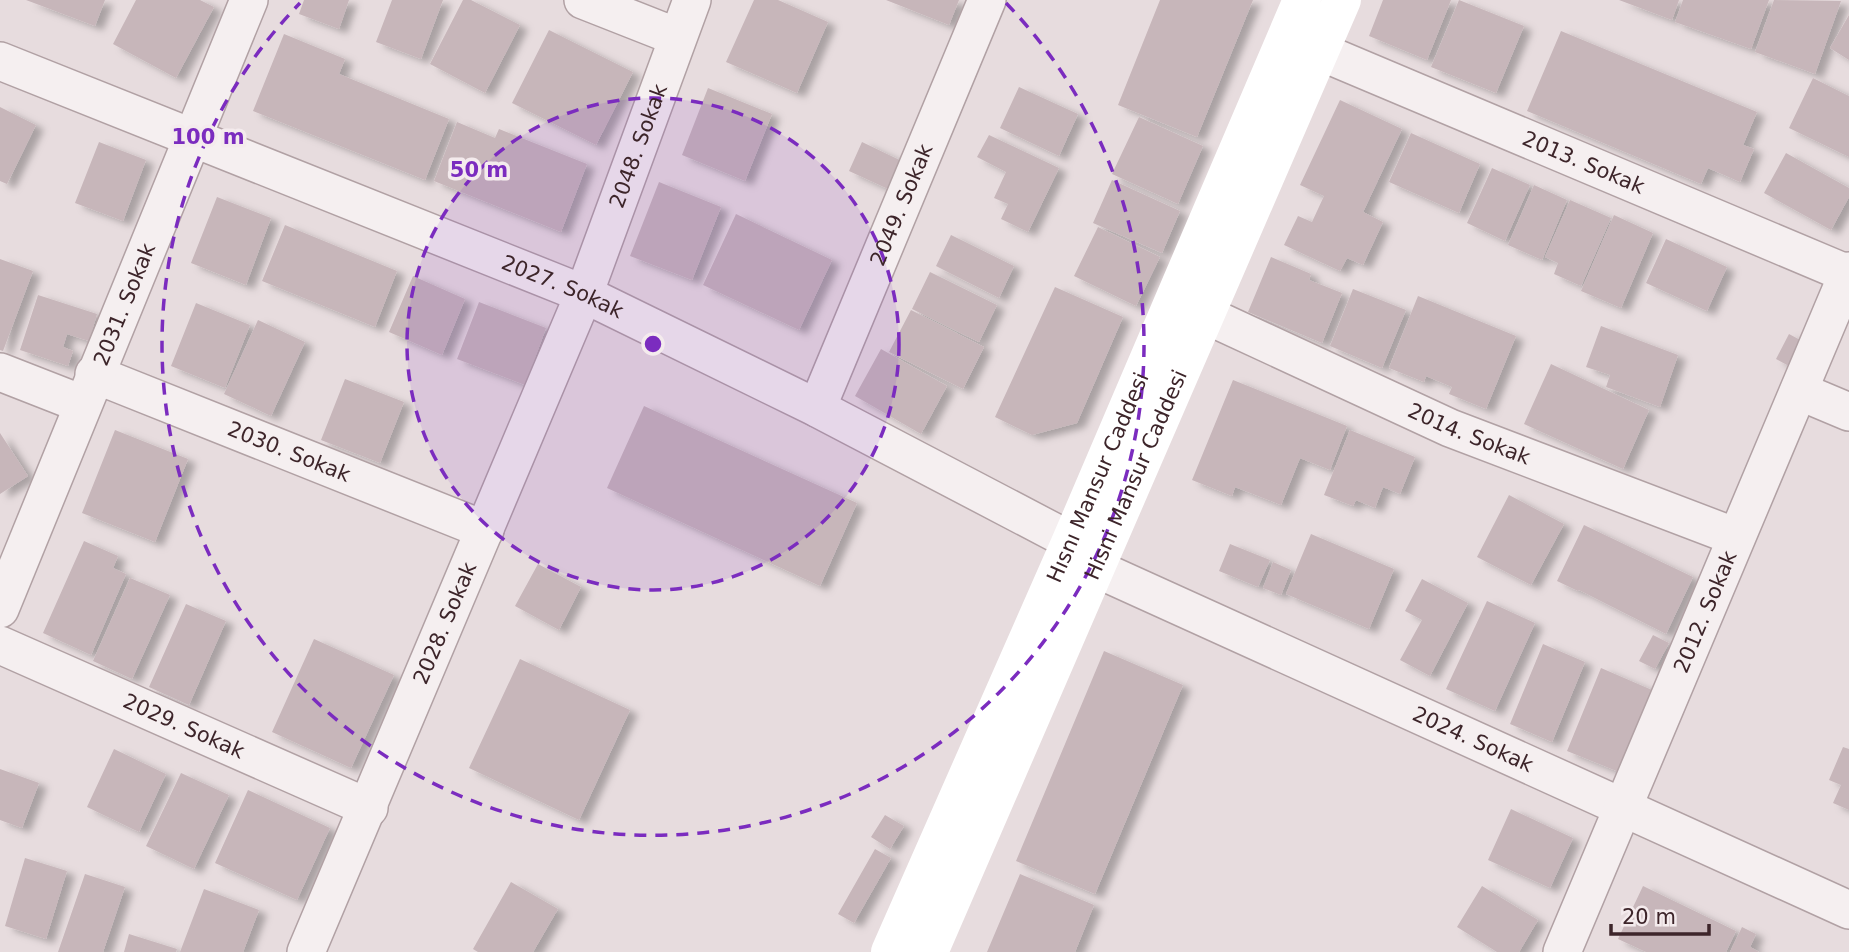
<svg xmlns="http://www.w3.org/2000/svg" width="1849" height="952" font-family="'DejaVu Sans',sans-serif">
<defs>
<filter id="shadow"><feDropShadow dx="8" dy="4.5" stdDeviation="3.5" flood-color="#0004"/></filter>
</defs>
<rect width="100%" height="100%" fill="#e7dcde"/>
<path fill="#c7b6ba" filter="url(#shadow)" d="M26 0H105L95 26Z
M136 0H200L214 7 176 78 113 44Z
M304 0H349L339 29 299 14Z
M392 0H443L421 59 376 42Z
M463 0H471L520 25 485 93 430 64Z
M754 0H778L828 22 797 93 726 62Z
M886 0H959L949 25Z
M1160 0H1253L1197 137 1118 105Z
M1383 0H1451L1427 60 1369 36Z
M1459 0 1524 26 1496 93 1431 67Z
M1619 0H1679L1672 20Z
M1683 0H1769L1751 49 1675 22Z
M1774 0 1841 1 1815 74 1755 52Z
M1849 15V60L1830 48Z
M549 30 633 72 596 145 512 103Z
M1561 31 1757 112 1743 145 1754 149 1740 182 1708 168 1701 184 1527 111Z
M284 34 345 59 339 74 449 119 425 180 253 111Z
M1813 78 1849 96V157L1789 128Z
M1019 87 1078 114 1059 156 1000 128Z
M708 88 772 114 745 181 682 155Z
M1340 100 1402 129 1363 212 1383 222 1363 265 1347 258 1340 271 1284 245 1298 216 1312 222 1324 196 1300 185Z
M0 107 36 125 7 184 0 181Z
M1139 117 1203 146 1178 204 1112 174Z
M457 122 495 138 499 129 587 164 561 232 434 181Z
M1411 133 1480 164 1459 213 1389 182Z
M989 135 1059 168 1028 232 1001 219 1008 204 994 198 1006 172 977 157Z
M99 142 146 160 123 221 75 203Z
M862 142 912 166 899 194 849 171Z
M1786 153 1849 188V197L1831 230 1764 193Z
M1492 168 1530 185 1505 241 1467 223Z
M1112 180 1180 211 1162 253 1093 223Z
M659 182 721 207 692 280 630 256Z
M1534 185 1567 200 1542 260 1508 245Z
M217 197 271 218 246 285 191 263Z
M1570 200 1611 218 1581 286 1554 274 1558 263 1545 257Z
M736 214 832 260 799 330 703 285Z
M1614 215 1653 233 1621 308 1581 291Z
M285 225 397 271 375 327 262 281Z
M1098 227 1160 257 1136 306 1074 276Z
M951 235 1014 266 999 298 936 266Z
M1666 239 1727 267 1707 311 1646 283Z
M1271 257 1311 274 1309 280 1342 293 1322 343 1248 312Z
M0 259 33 271 3 351 0 350Z
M930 272 997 305 979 342 912 309Z
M413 276 465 299 442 355 389 332Z
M1055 287 1123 317 1077 423 1032 435 995 417Z
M1353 289 1406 310 1382 368 1330 346Z
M38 295 97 314 89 341 67 334 63 347 73 351 68 366 20 350Z
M1418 296 1516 336 1486 409 1449 394 1452 387 1426 376 1424 382 1389 368Z
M479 302 546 328 525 385 457 359Z
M196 303 250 325 225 388 171 366Z
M911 310 984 347 963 389 889 352Z
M258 320 305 342 271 416 224 394Z
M1601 326 1678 355 1660 407 1606 387 1610 375 1586 367Z
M1789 334 1802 341 1789 366 1776 359Z
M881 349 947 386 921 434 855 396Z
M1551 364 1649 410 1623 469 1524 424Z
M345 379 404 402 380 463 321 440Z
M1233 380 1347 426 1330 470 1300 458 1281 505 1235 487 1232 496 1192 480Z
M644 406 857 503 820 586 607 488Z
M115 430 188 459 155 542 82 513Z
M1350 430 1415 457 1400 494 1383 487 1375 508 1356 500 1353 506 1324 495Z
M0 433 28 476 0 494Z
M1509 495 1564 524 1531 585 1477 557Z
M1584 525 1693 577 1666 634 1579 590 1578 591 1557 581Z
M1311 534 1394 569 1369 629 1286 594Z
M84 541 118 556 113 568 126 574 91 655 43 633Z
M1230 544 1270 560 1258 587 1219 571Z
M1273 562 1291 570 1281 595 1263 588Z
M538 564 581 587 559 630 515 606Z
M130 578 170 595 132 679 93 661Z
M1422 579 1468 603 1430 676 1400 660 1422 620 1405 611Z
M1487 601 1535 623 1495 711 1446 689Z
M186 604 226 621 189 705 149 687Z
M1653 635 1669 643 1655 669 1639 661Z
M314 639 394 675 351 768 272 732Z
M1543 644 1585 662 1552 742 1510 724Z
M1104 651 1183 685 1095 894 1016 861Z
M520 659 630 710 579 820 469 768Z
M1601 668 1652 690 1619 772 1567 751Z
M1843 747 1849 749V810L1833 803 1841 785 1829 780Z
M114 749 166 774 139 832 87 807Z
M0 769 39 783 22 828 0 820Z
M181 773 229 795 194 869 146 846Z
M248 790 330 828 297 900 215 863Z
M1511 809 1573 838 1550 888 1488 860Z
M885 815 904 826 890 849 871 837Z
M875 849 891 858 854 923 838 914Z
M25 858 67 871 46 939 5 926Z
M85 874 125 887 103 952H58Z
M1020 874 1094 905 1075 952H987Z
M511 882 558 909 533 952H478L473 949Z
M1482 886 1538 920 1519 952H1497L1457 927Z
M1643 886 1736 931 1726 952H1646L1618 939Z
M204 889 259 910 243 952H180Z
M1742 927 1756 934 1750 947 1759 952H1730Z
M129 934 177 949 176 952H124Z"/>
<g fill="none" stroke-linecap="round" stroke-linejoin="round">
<defs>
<g id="street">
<path d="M583 0 677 37"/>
<path id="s1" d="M1319 51 1848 274"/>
<path id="s2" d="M0 61 584 294 817 408 1071 541 1095 568 1849 910"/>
<path id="s3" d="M1206 315 1450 428 1736 537"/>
<path d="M0 372 82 404"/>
<path id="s4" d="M94 374 485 530"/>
<path d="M1799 391 1849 412"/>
<path id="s5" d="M817 408 987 0"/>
<path id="s6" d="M0 609 249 0"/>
<path id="s7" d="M0 645 369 808"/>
<path id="s8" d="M306 952 584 294 692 0"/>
<path id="s9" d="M1562 952 1849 271"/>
</g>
</defs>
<use href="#street" stroke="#b1a1a4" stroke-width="40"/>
<use href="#street" stroke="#f5eff0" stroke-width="37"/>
<g stroke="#fff" stroke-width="38">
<path id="s10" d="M890 952 1071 541 1302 0"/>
<path id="s11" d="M929 952 1342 0"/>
</g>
</g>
<circle cx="653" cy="344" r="246" fill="#7b2cbf" fill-opacity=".12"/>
<g fill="none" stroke="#7b2cbf" stroke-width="3.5" stroke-dasharray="12 9">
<circle cx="653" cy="344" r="246"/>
<path d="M1006 3A491 491 0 1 1 300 3"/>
</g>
<g text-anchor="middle" stroke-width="7" stroke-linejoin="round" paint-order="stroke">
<g font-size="21" fill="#3d252a" stroke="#f4ebed">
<text dy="7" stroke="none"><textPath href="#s8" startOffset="872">2048. Sokak</textPath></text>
<text dy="7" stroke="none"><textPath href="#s1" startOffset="287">2013. Sokak</textPath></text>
<text dy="7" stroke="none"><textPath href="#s5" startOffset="220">2049. Sokak</textPath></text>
<text dy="7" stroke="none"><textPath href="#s2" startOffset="606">2027. Sokak</textPath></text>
<text dy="7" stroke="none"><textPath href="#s6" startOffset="329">2031. Sokak</textPath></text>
<text dy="7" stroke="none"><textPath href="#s3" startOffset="289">2014. Sokak</textPath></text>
<text dy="7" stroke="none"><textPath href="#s4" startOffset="210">2030. Sokak</textPath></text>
<text dy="7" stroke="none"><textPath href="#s11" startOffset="520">Hisni Mansur Caddesi</textPath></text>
<text dy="7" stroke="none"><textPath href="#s10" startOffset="518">Hısnı Mansur Caddesi</textPath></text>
<text dy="7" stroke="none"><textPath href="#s9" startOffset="369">2012. Sokak</textPath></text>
<text dy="7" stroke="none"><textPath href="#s8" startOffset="357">2028. Sokak</textPath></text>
<text dy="7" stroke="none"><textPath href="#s7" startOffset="201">2029. Sokak</textPath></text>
<text dy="7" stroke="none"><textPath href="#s2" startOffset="1626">2024. Sokak</textPath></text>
</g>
</g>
<circle cx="653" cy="344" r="10" fill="#7b2cbf" stroke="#f4ebed" stroke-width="3.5"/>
<g font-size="21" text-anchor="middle" font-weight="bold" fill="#7b2cbf" stroke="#f4ebed" stroke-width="7" stroke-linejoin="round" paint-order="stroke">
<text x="208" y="144">100 m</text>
<text x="479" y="177">50 m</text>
</g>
<path d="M1611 924v10h98v-10" fill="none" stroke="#3d252a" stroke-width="3.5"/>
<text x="1622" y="924" font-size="21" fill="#3d252a" stroke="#f4ebed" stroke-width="5" paint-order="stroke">20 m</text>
</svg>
